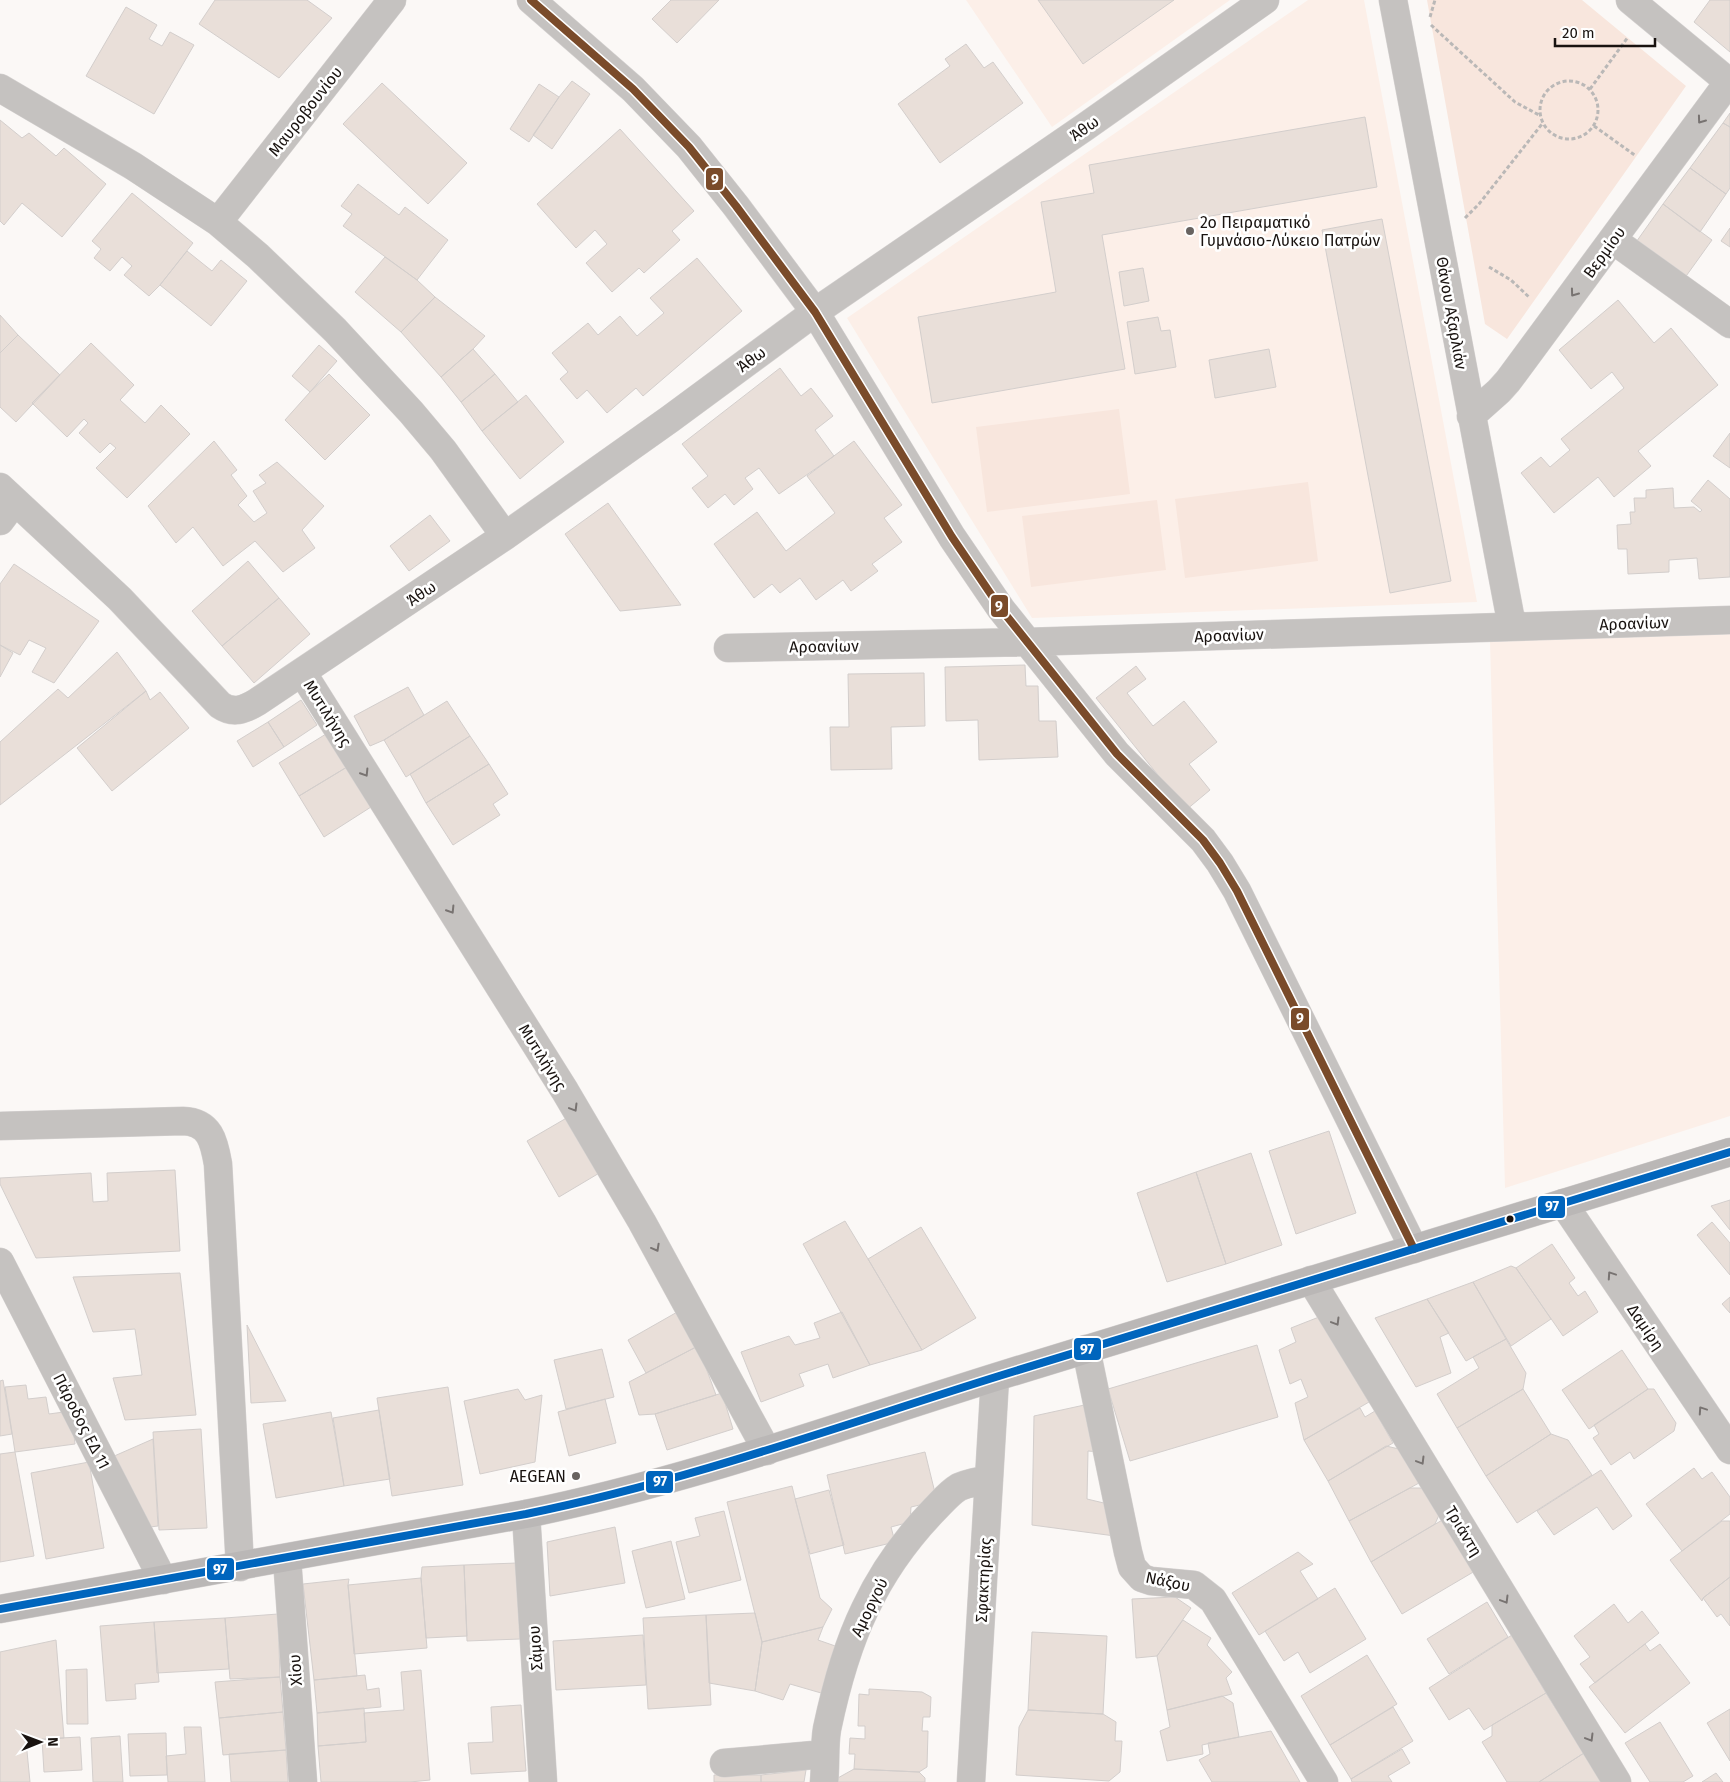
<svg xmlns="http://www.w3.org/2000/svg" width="1730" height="1782" font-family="'Fira Sans',sans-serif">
<rect width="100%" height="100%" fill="#fbf8f6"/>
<path fill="#fcefe8" d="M966 0H1230L1052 127Z
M1308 0H1364L1477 602 1032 618 847 318Z
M1730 634V1116L1505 1188 1490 641Z"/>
<path fill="#f8e6dd" d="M1427 0H1582L1686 86 1507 339 1485 324Z
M1119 409 1130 494 987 512 976 427Z
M1308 482 1318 561 1185 578 1175 499Z
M1157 500 1166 570 1031 587 1022 516Z"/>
<path fill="#e9dfd9" stroke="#d3cecc" d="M215 0H307L332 18 279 78 199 24Z
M671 0H719L677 43 652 19Z
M1038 0H1174L1083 64Z
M1710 0H1730V52L1694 22Z
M126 7 157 25 149 39 162 46 170 32 194 45 154 114 86 76Z
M966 44 984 68 993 62 1023 103 940 163 898 104 950 66 945 59Z
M572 81 590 94 552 149 533 135 559 97Z
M382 83 467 163 428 204 343 124Z
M539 84 559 97 529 142 510 129Z
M1730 113V127L1723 123Z
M1365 117 1377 187 1102 235 1125 369 932 403 918 317 1056 292 1041 202 1094 193 1089 165Z
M0 120 22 138 29 133 56 156 64 148 106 184 62 237 22 203 4 225 0 221Z
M1723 123 1730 127V188L1726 194 1690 168Z
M620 129 694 211 672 231 680 240 644 273 639 268 612 292 586 263 607 244 595 230 576 248 537 204Z
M1690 168 1726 194 1700 232 1663 204Z
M358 184 399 215 405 207 448 240 417 280 343 226 352 214 341 206Z
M132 193 193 243 160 285 149 296 124 275 132 266 122 257 110 271 94 258 101 249 92 241Z
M1663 204 1712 240 1684 279 1634 245Z
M1382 219 1451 581 1390 593 1322 230Z
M1730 228V247L1721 241Z
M187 251 212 271 221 260 247 281 211 326 160 285Z
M385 257 417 280 435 297 401 332 355 292Z
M697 258 742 311 643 396 636 388 607 413 587 390 577 399 560 379 568 372 552 353 588 323 598 335 620 316 637 336 664 313 650 298Z
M1143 268 1149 301 1124 306 1119 272Z
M435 297 485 336 473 349 441 377 401 332Z
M1618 300 1654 343 1671 328 1718 385 1638 451 1651 466 1614 497 1598 477 1554 513 1521 473 1541 457 1550 467 1570 450 1561 439 1624 388 1612 372 1591 389 1559 350Z
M0 315 18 335 0 353Z
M1158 317 1161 331 1170 330 1176 367 1135 374 1127 322Z
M18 335 60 375 16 422 0 407V353Z
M91 343 134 385 120 400 145 423 161 405 190 434 127 498 96 468 116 448 110 443 100 453 79 433 88 423 84 419 67 437 32 403Z
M319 345 337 361 310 392 292 376Z
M473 349 495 374 461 402 441 377Z
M1269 349 1276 387 1215 398 1209 360Z
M780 368 801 396 811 388 833 416 815 430 834 456 779 494 759 468 745 478 753 489 734 505 725 494 708 508 692 488 708 476 682 444Z
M329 374 370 415 325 460 285 420 310 392Z
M495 374 518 402 482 431 461 402Z
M526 395 564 442 520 479 482 431Z
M1730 433V468L1713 456Z
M214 441 237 470 231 475 247 496 238 505 254 522 267 513 253 491 266 483 259 475 277 462 324 506 302 530 315 548 283 572 255 541 223 566 193 527 176 543 148 506Z
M854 441 902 505 884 518 902 542 872 564 878 571 851 591 843 580 816 600 800 578 780 593 772 584 754 598 714 544 757 512 786 551 835 513 807 476Z
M1708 480 1730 499V577L1699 579 1697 558 1669 560V572L1628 574 1627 549H1618L1617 525 1631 524 1630 512H1635L1634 498H1646V490L1673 488 1674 508 1694 507 1700 512 1702 510 1691 501Z
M608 503 681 605 620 611 565 534Z
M430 515 450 541 409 571 390 546Z
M248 561 279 598 222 646 192 611Z
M14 564 99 621 54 683 32 672 46 648 29 640 20 655 0 645V584Z
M279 598 310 634 254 683 222 646Z
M0 645 13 653 0 677Z
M117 652 146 691 0 805V742L58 689 68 698Z
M1025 665 1026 686H1038L1039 721H1056L1058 757 979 760 978 720 946 721 945 667Z
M1136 666 1146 679 1127 693 1153 726 1184 701 1217 742 1189 764 1210 790 1186 810 1096 698Z
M924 673 925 726 891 727 892 769 831 770 830 727H849L848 674Z
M408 687 424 715 384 740 370 746 354 716Z
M146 691 150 700 160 692 189 728 112 791 77 748Z
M301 700 317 725 284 747 268 722Z
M447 701 470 736 406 777 384 740Z
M268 722 284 747 253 767 237 741Z
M326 734 347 767 299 796 279 763Z
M470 736 489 764 426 803 410 774Z
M489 764 508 794 493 804 500 815 453 845 426 803Z
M347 767 371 807 324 837 299 796Z
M570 1116 601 1172 559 1197 527 1141Z
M1329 1131 1356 1213 1296 1234 1269 1151Z
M1251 1153 1282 1245 1226 1264 1196 1172Z
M175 1170 180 1251 36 1258 0 1184V1178L91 1173 93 1202 108 1201 107 1173Z
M1196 1172 1226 1264 1167 1282 1137 1193Z
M1730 1200V1230L1711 1206Z
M845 1221 868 1259 922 1350 870 1365 803 1244Z
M1712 1222 1730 1243V1275L1697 1235Z
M921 1227 976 1318 922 1350 868 1259Z
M1552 1244 1575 1278 1569 1283 1578 1296 1585 1291 1598 1312 1563 1336 1516 1268Z
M1511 1266 1516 1268 1551 1319 1511 1346 1473 1282Z
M180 1273 196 1415 125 1420 113 1378 142 1375 135 1329 93 1332 73 1277Z
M1473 1282 1506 1339 1466 1361 1427 1299Z
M1730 1297V1313L1722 1304Z
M1427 1299 1449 1333 1440 1337 1451 1373 1416 1387 1375 1318Z
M679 1311 698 1346 646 1373 628 1340Z
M842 1312 870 1365 833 1378 828 1364 799 1374 804 1386 761 1402 741 1352 789 1336 795 1345 820 1338 814 1323Z
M1319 1317 1369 1402 1304 1440 1295 1403 1308 1397 1301 1379 1290 1384 1279 1350 1296 1342 1291 1328Z
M247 1325 286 1401 251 1403Z
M1506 1339 1526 1373 1523 1389 1457 1428 1437 1394 1479 1368 1473 1357Z
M1257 1345 1278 1417 1130 1461 1108 1389Z
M698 1346 716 1395 655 1414 639 1415 629 1382Z
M602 1349 614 1397 566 1409 554 1360Z
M1622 1350 1648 1389 1589 1429 1562 1390Z
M3 1380 12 1434 0 1436V1381Z
M26 1385 28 1399 46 1397 49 1414 71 1411 75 1444 15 1452 5 1387Z
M448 1387 463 1485 392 1496 377 1398Z
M518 1389 525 1400 542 1395 535 1462 480 1474 464 1401Z
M1523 1389 1551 1434 1486 1476 1457 1428Z
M1648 1389H1654L1676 1423 1674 1431 1634 1459 1630 1452 1611 1465 1593 1438 1599 1434 1594 1425Z
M722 1393 733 1429 667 1450 655 1414Z
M605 1399 616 1443 569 1456 558 1412Z
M1089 1404 1100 1452 1088 1451 1087 1499 1108 1504 1115 1536 1032 1525 1034 1416Z
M1360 1408 1365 1417 1375 1411 1393 1443 1328 1481 1304 1440Z
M379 1410 390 1479 344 1486 333 1418Z
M331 1412 344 1486 276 1498 263 1424Z
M201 1429 207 1528 159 1530 153 1432Z
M1551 1434 1568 1440 1592 1475 1517 1523 1486 1476Z
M153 1439 158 1526 150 1527 112 1457Z
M1386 1446 1399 1449 1419 1483 1349 1521 1328 1481Z
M15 1452 34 1556 0 1562V1454Z
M925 1452 937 1501 911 1507 910 1522 891 1527 895 1542 845 1554 827 1475Z
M89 1462 104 1548 46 1559 31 1473Z
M1694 1468 1702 1479 1712 1472 1730 1497V1514L1682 1551 1646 1504Z
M1601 1470 1632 1516 1613 1530 1597 1507 1554 1535 1537 1511Z
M792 1486 820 1598 832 1609 823 1627 762 1642 727 1502Z
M1410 1488H1423L1439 1515 1435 1524 1371 1562 1349 1521Z
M829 1490 844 1545 810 1554 795 1499Z
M724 1511 741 1580 689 1593 676 1542 700 1536 695 1518Z
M1444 1519 1475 1571 1402 1614 1371 1562Z
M1722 1521H1730V1577L1703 1598 1702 1601 1670 1560Z
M615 1527 625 1583 550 1596 547 1542Z
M671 1541 685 1599 646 1608 632 1551Z
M1298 1552 1313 1564 1300 1571 1318 1599 1259 1635 1232 1593Z
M517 1563 520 1639 467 1641 464 1565Z
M464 1565 467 1636 426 1638 421 1578 422 1567Z
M1730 1577V1626L1721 1614 1717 1617 1703 1598Z
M421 1578 427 1648 354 1654 348 1585Z
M349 1579 348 1585 357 1676 314 1680 303 1584Z
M1335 1588 1366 1639 1310 1673 1298 1652 1284 1661 1265 1631Z
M1175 1597 1191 1608 1157 1656 1136 1658 1132 1599Z
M1487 1602 1508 1637 1449 1674 1427 1639Z
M1614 1604 1628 1623 1642 1611 1659 1633 1595 1683 1580 1664 1590 1657 1574 1636Z
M755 1613 762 1642 755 1691 709 1683 706 1615Z
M278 1614 280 1677 230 1679 225 1618Z
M706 1615 711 1705 648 1709 643 1618Z
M225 1618 229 1669 157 1673 154 1622Z
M1183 1620 1211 1638 1207 1645 1232 1672 1226 1678 1232 1694 1167 1710 1157 1656Z
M154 1622 159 1682 135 1684 136 1699 106 1701 100 1626Z
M823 1627 818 1640 841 1648 828 1695 790 1684 783 1700 755 1691 762 1642Z
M1032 1632 1107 1636 1103 1714 1028 1710Z
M643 1635 646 1685 556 1690 553 1641Z
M1512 1635 1546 1693 1484 1730 1469 1708 1449 1720 1429 1688Z
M56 1640 64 1738 26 1741 30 1782H0V1652Z
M1645 1644 1650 1651 1660 1644 1690 1683 1625 1733 1589 1687Z
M1367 1655 1397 1704 1330 1745 1301 1696Z
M87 1669 88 1724H67L66 1670Z
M421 1670 430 1780 410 1782H321L318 1746 366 1742 364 1713 404 1710 401 1672Z
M365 1675 367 1690 379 1688 381 1707 317 1713 314 1680Z
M280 1677 283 1712 219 1718 215 1682Z
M869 1689 922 1692 931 1697 930 1717H923L922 1731H928L927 1767 919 1772 854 1769 855 1754H849L850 1738 865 1739V1726H858L859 1694 869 1695Z
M1546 1693 1584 1753 1539 1782H1507L1482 1742 1492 1736V1725Z
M1222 1696 1233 1703 1239 1737 1202 1745 1203 1754 1167 1761 1160 1731 1170 1727 1167 1710Z
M521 1705 526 1771 471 1774 468 1743 493 1742 491 1707Z
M1393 1707 1413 1741 1351 1779 1330 1745Z
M364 1708 366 1742 318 1746 317 1713Z
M1730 1709V1761L1707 1723Z
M1028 1710 1103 1714 1116 1722 1115 1741H1122L1120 1772 1109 1781 1016 1775 1019 1727Z
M283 1712 286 1750 223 1755 219 1718Z
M1660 1722 1693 1776 1683 1782H1650L1625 1743Z
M184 1727H201L205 1782H168L166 1756 186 1754Z
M1271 1731 1300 1782H1212L1199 1760 1210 1754 1208 1743Z
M166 1733 167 1775 130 1776 128 1734Z
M120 1736 123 1782H93L91 1738Z
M80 1737 82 1770 44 1772 42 1739Z
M1402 1749 1410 1763 1388 1776 1392 1782H1352L1351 1779Z
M286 1750 288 1782H231L229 1754Z
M1584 1753 1603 1782H1539Z
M854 1769 919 1772 925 1778V1782H836V1779Z
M806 1770 804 1782H761V1775Z
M1716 1773 1723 1782H1702Z
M714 1775H761V1782H714Z"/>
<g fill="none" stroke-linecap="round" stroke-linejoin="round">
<defs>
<path id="street" d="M531 0 633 89 689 147 736 206 815 312 952 537 1001 609 1117 754 1203 840 1220 863 1237 891 1414 1249
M1393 0 1512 626
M1630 0 1729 82
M0 88 133 166 218 222 258 256 335 330 411 412 443 450 505 536
M218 222 392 0
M1613 240 1730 324
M1471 416 1499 391 1508 381 1730 80
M0 487 120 599 220 705C233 714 244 710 257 702L505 536 670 419 815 312 1085 127 1265 0
M0 521 15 501
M728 648 1026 642 1730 620
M302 672 565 1091 642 1222 767 1451
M0 1126 183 1121C210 1122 214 1141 218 1164L240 1567
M1563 1203 1730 1450
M0 1262 163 1580
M1311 1280 1617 1782
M1086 1349 1128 1552 1132 1567 1142 1578 1151 1581 1194 1585 1213 1600 1324 1782
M526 1514 543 1782
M287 1558 303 1782
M724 1763 825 1754
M824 1782C826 1764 824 1747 827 1729 835 1691 848 1644 865 1609 882 1573 906 1539 934 1510 942 1502 949 1493 959 1487 969 1483 978 1481 989 1480
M971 1782 995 1378"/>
<path id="secondary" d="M0 1609 526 1514C688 1481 842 1425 999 1376 1242 1301 1486 1227 1730 1152"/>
</defs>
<use href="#street" stroke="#d6d3d2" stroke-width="29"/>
<use href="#secondary" stroke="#d6d3d2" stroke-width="29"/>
<path stroke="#bab8b7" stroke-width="3" stroke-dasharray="4 2.5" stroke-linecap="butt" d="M1430 17 1435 0
M1431 25 1515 102 1539 115
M1540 110a29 29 0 1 1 58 0a29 29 0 1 1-58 0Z
M1590 89 1628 37
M1594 126 1636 156
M1465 218 1479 204 1542 124
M1489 267 1511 280 1530 298"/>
<use href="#street" stroke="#c5c2c0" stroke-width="28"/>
<use href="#secondary" stroke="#bab7b6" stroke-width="28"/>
<defs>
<path id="bus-1" d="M531 0 633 89 689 147 736 206 815 312 952 537 1001 609 1117 754 1203 840 1220 863 1237 891 1414 1249"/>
<path id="bus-2" d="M0 1609 526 1514C688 1481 842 1425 999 1376 1242 1301 1486 1227 1730 1152"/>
</defs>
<use href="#bus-1" stroke="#fff" stroke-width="11"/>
<use href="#bus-2" stroke="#fff" stroke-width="11"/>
<use href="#bus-1" stroke="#7a4b2a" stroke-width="8"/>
<use href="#bus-2" stroke="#0065bd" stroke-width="8"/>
</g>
<defs><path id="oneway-chevron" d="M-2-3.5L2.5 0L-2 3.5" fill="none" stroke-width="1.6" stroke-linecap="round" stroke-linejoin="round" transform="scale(1.25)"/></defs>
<g stroke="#787371">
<use href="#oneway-chevron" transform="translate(1701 120) rotate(126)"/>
<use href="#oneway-chevron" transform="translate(1574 293) rotate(126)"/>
<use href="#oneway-chevron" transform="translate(365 773) rotate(58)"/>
<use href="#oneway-chevron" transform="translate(451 910) rotate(58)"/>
<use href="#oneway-chevron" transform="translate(574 1108) rotate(59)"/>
<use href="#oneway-chevron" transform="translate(656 1248) rotate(61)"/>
<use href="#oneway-chevron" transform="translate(1611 1275) rotate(-124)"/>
<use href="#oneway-chevron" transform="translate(1336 1322) rotate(59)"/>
<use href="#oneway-chevron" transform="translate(1702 1410) rotate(-124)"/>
<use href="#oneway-chevron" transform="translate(1421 1461) rotate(59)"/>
<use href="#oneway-chevron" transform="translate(1505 1600) rotate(59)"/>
<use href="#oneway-chevron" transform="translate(1590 1738) rotate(59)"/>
</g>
<g fill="#686360" stroke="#fff" stroke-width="2">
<circle cx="1190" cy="231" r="5"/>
<circle cx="576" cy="1476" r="5"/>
</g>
<circle fill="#191310" stroke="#fff" stroke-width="2" cx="1510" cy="1219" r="4.5"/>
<g text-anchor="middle" stroke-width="5" stroke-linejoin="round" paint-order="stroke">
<g font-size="16" fill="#191310" stroke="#fff">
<text transform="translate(305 111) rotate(-52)" y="6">Μαυροβουνίου</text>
<text transform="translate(1084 128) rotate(-35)" y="6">Άθω</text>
<text transform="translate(1604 252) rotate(-54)" y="6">Βερμίου</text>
<text transform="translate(1452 313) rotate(80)" y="6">Θάνου Αξαρλιάν</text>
<text transform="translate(751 359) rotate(-36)" y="6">Άθω</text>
<text transform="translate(421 593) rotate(-34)" y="6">Άθω</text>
<text transform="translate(1634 623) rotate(-2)" y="6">Αροανίων</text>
<text transform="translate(1229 635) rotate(-2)" y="6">Αροανίων</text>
<text transform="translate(824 646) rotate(-1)" y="6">Αροανίων</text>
<text transform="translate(328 713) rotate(58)" y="6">Μυτιλήνης</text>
<text transform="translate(543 1057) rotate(58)" y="6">Μυτιλήνης</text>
<text transform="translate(1646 1327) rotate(56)" y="6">Δαμίρη</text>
<text transform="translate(82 1421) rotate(63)" y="6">Πάροδος ΕΔ 11</text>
<text transform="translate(1464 1531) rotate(59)" y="6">Τριάντη</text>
<text transform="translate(983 1580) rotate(-87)" y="6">Σφακτηρίας</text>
<text transform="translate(1168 1581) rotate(12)" y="6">Νάξου</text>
<text transform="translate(869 1607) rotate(-64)" y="6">Αμοργού</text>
<text transform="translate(535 1648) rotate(-94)" y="6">Σάμου</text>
<text transform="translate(295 1670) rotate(-94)" y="6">Χίου</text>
</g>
<g font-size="16" fill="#191310" stroke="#fff" text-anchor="start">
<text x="1200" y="228">2ο Πειραματικό<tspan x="1200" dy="18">Γυμνάσιο-Λύκειο Πατρών</tspan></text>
<text x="566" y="1482" text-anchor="end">AEGEAN</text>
</g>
</g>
<g stroke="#fff" stroke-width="2">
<rect x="705" y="167" width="19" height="24" rx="5" fill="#7a4b2a"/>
<rect x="990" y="594" width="19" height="24" rx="5" fill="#7a4b2a"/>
<rect x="1290" y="1007" width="20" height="24" rx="5" fill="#7a4b2a"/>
<rect x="1537" y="1195" width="29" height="24" rx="5" fill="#0065bd"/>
<rect x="1073" y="1337" width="29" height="24" rx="5" fill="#0065bd"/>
<rect x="645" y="1470" width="29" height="24" rx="5" fill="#0065bd"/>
<rect x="206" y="1557" width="29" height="24" rx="5" fill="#0065bd"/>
</g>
<g font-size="14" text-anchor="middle" font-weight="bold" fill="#fff">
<text x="715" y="184">9</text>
<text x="999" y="611">9</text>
<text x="1300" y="1023">9</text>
<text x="1552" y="1211">97</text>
<text x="1087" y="1354">97</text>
<text x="660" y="1486">97</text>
<text x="220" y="1574">97</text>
</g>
<g transform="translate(40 1742) rotate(89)" stroke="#ffffff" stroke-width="4" paint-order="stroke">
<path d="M0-4L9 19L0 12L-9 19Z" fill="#191310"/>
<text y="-8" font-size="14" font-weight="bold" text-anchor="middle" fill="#191310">N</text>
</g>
<path d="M1555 38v8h100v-8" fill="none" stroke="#191310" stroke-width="2.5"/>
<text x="1562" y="38" font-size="15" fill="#191310" stroke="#ffffff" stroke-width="4" paint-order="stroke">20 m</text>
</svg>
